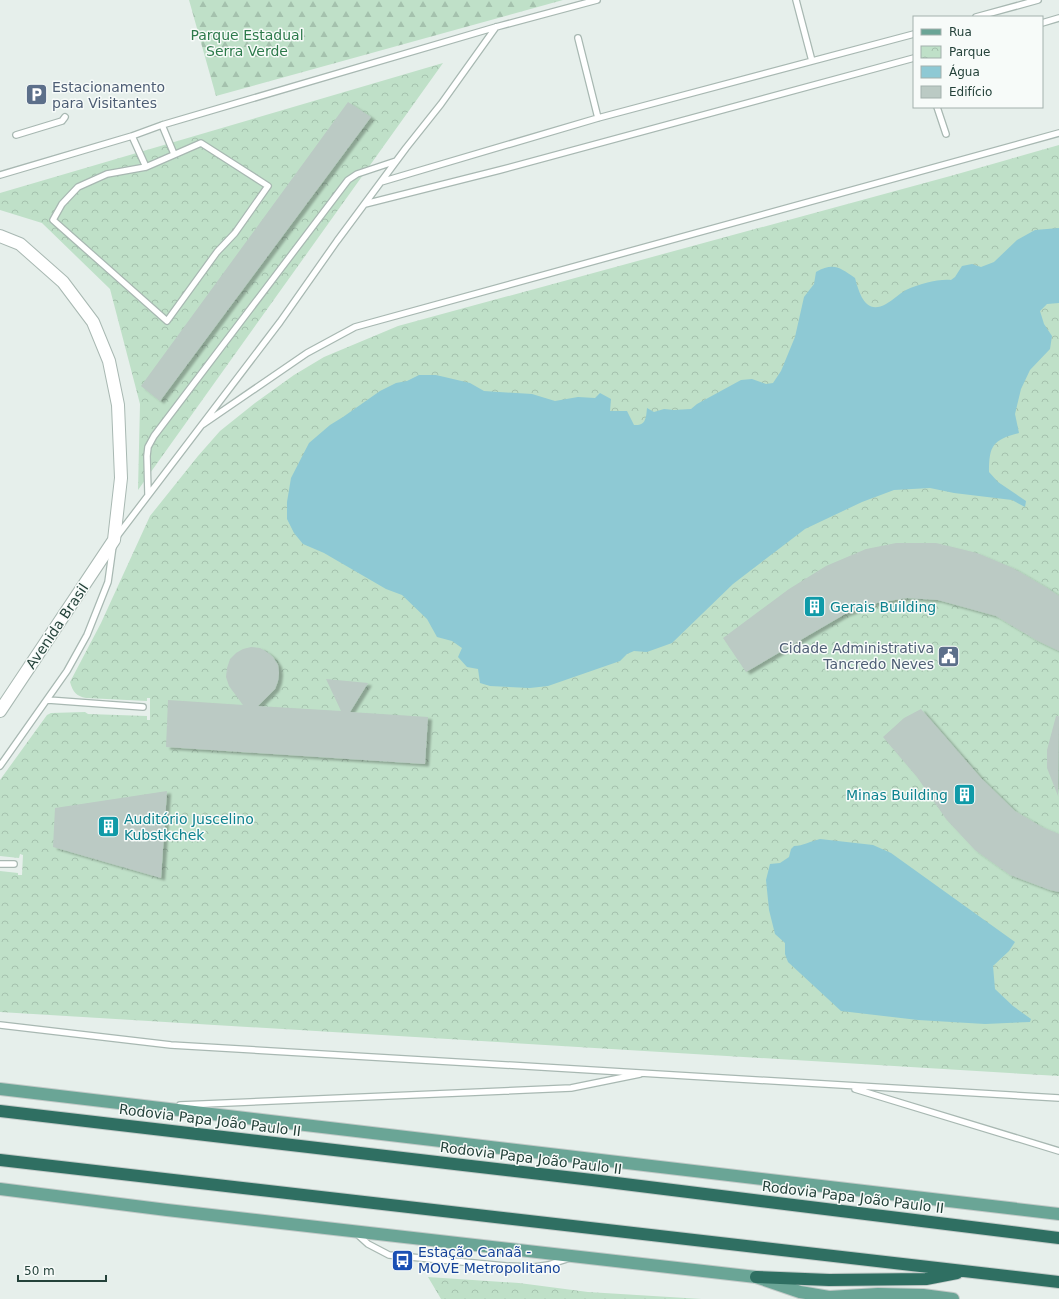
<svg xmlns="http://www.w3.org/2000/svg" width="1059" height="1299" font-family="'DejaVu Sans',sans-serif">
<defs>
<pattern id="forest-firs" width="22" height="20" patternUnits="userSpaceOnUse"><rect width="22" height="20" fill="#bfe0c8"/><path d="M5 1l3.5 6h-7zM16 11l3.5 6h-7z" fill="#a4c1ad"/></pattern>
<pattern id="park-crowns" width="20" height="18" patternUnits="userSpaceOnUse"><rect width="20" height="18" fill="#bfe0c8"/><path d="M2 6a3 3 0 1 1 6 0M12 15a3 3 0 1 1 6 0" fill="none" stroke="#a4c1ad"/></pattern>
<filter id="shadow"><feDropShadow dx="4" dy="2.5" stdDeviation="1" flood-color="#0004"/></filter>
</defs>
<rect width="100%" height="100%" fill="#e6efeb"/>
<path fill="url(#forest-firs)" d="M189 0H563L216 96Z"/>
<path fill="url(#park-crowns)" d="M443 63 138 490 140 404 110 289 42 223 0 210V193Z
M1059 145V1076L0 1012V871L18 873V875H22L23 855 20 854 19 858 0 856V780L47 715 51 713 85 712 88 714 147 716V720H150V698H147V701L86 698C76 696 73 692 70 682L101 623 150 516 198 456 220 431 255 403 294 375 324 357 398 326 954 175Z
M428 1277 519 1283 588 1292 702 1299H441Z"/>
<path fill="#8ec9d4" d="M1059 228V303L1047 304 1040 311 1044 324 1052 336 1050 349 1030 370 1021 389 1015 414 1019 433C993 440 989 445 989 472L998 482 1026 501 1025 507 1012 500 954 493 930 488 894 490 862 502 805 529 733 584 672 643 647 652 634 651 627 654 620 661 548 686 530 688 490 686 480 683 478 669 467 667 458 657 462 648 452 641 437 637 427 619 402 595 386 589 324 553 303 544 294 533 287 519V502L291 478 309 443 330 425 343 417 380 391 396 383 407 381 419 375H436L470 383 484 391 532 394 555 401 578 397 595 398 600 393 611 399 610 411H627L634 425C646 426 646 418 647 408L654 412 664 409 674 410 691 409 697 404 741 380 752 379 766 384 773 383 781 371 795 337 804 297 814 284 816 272C834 262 840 268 855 278 859 292 865 316 886 304 893 300 899 294 906 290 920 284 937 279 951 280L955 277 962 266 972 264 981 267 994 262 1017 240 1035 230Z
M820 839 873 845 891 853 1015 942 1009 951 993 966 995 989 1013 1006 1031 1019 1030 1022 985 1024 918 1020 841 1011 788 962 785 954V943L775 934 769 910 766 880 770 864 780 863 789 857 791 849 794 846C803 846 811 841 820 839Z"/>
<path fill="#bbcac4" filter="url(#shadow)" d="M348 102 371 117 160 401 141 386Z
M896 543H936L977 553 1013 568 1047 588 1059 596V651L1036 640 996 616 938 600 907 598 877 603 845 614 746 672 723 638 789 589 826 566 866 549Z
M251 647 260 648 267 652 273 657 278 665 279 673 278 681 275 689 258 706 341 711 326 679 368 683 350 712 428 717 425 764 166 747 168 700 243 705 229 686 226 677 227 668 230 659 236 653 243 649Z
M921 709 981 778 1015 811 1042 827 1059 834V892L1050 890 1010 875 975 850 946 819 917 777 883 737 904 718Z
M1056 716H1059L1058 796 1047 768V750Z
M167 791 161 878 53 847 55 808Z"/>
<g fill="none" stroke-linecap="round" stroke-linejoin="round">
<defs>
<path id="service" d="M796 0 812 61
M976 17 1038 0
M1042 23 1059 18
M578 38 598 118
M937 107 946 134
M162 125 174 154
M16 135 62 121 65 117
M132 136 146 167
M201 143 268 186 235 233 217 252 167 321 53 220 62 204 78 187 107 174 146 167Z
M0 175 132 136 162 125 496 27 597 0
M381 182 598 118 914 34
M365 204 500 170 914 58
M202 425 307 353 355 327 1059 133
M148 494 147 456 148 447 154 436 348 180 357 174 396 161
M118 535 280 322 337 241 406 148 441 104 496 27
M48 700 143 707
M0 766 67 671 87 635 108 582 113 546
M0 864H14
M0 1025 171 1045 1059 1098
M855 1089 1059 1151
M180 1105 571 1088 640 1074
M357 1234 368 1244 389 1255 506 1266 534 1267 548 1265 567 1259"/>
<path id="tertiary" d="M0 236 20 244 63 282 93 322 109 361 118 405 121 478 114 540 0 711"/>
<path id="primary" d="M0 1089 1059 1214
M0 1189 167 1210 756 1277 800 1292 829 1297 878 1294 923 1295 953 1299"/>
<path id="motorway" d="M0 1111 592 1180 1059 1238
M0 1160 1059 1282
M756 1277 829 1280 926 1279 957 1273"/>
</defs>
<use href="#service" stroke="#a8b8b2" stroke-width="8"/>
<use href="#tertiary" stroke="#a8b8b2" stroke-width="14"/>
<use href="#primary" stroke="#c2cac8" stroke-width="14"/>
<use href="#motorway" stroke="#c2cac8" stroke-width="14"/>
<use href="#service" stroke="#fff" stroke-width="5.5"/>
<use href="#tertiary" stroke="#fff" stroke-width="12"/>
<use href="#primary" stroke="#6aa596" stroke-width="12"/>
<use href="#motorway" stroke="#2f6f62" stroke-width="12"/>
</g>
<defs>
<symbol id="parking-square" viewBox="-11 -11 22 22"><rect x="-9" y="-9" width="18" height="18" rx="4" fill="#5c6f8a" stroke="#f7fbf9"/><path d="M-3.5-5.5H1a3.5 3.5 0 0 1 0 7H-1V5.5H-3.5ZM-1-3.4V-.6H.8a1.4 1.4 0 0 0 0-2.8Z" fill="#fff"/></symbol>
<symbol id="building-square" viewBox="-11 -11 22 22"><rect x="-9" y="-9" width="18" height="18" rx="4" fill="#0f9aa8" stroke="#f7fbf9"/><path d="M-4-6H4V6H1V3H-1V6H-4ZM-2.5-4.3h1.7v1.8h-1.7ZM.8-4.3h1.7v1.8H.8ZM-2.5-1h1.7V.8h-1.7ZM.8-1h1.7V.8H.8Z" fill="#fff"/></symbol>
<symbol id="civic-square" viewBox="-11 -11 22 22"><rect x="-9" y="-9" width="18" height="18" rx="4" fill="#5c6f8a" stroke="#f7fbf9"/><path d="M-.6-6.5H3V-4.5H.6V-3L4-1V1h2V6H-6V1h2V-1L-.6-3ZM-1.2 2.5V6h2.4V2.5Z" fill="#fff"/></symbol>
<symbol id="bus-square" viewBox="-11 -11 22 22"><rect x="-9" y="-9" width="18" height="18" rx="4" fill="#1a4fb4" stroke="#f7fbf9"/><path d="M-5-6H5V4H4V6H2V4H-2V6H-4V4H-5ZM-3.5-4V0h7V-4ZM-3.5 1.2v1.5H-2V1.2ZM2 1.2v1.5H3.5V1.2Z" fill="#fff"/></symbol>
</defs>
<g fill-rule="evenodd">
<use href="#parking-square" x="24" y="82" width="25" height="25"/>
<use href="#building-square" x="802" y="594" width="25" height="25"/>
<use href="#civic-square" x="936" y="644" width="25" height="25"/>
<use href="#building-square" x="952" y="782" width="25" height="25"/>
<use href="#building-square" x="96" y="814" width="25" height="25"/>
<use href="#bus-square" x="390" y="1248" width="25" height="25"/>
</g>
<g text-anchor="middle" stroke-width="3" stroke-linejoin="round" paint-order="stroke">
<g font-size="14" fill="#2d7a4b" stroke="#f7fbf9">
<text x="247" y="40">Parque Estadual<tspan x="247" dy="16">Serra Verde</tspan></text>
</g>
<g font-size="14" fill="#4e5e75" stroke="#f7fbf9" text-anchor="start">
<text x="52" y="92">Estacionamento<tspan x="52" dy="16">para Visitantes</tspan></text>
<text x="934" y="653" text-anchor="end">Cidade Administrativa<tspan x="934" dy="16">Tancredo Neves</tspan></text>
</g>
<g font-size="14" fill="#0d838f" stroke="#f7fbf9" text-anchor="start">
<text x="830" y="612">Gerais Building</text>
<text x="948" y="800" text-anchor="end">Minas Building</text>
<text x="124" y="824">Auditório Juscelino<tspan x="124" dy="16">Kubstkchek</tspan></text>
</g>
<g font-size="14" fill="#24423a" stroke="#f7fbf9">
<text transform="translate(57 626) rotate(-56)" y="5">Avenida Brasil</text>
<text transform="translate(210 1120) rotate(7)" y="5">Rodovia Papa João Paulo II</text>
<text transform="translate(531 1158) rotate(7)" y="5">Rodovia Papa João Paulo II</text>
<text transform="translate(853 1197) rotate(7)" y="5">Rodovia Papa João Paulo II</text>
</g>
<g font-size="14" fill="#164399" stroke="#f7fbf9" text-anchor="start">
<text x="418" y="1257">Estação Canaã -<tspan x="418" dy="16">MOVE Metropolitano</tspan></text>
</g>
</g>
<rect x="913" y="16" width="130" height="92" fill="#f7fbf9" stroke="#a3b1ad"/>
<rect x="921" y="29" width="20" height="6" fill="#6aa596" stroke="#a3b1ad"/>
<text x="949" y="36" font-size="12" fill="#24423a">Rua</text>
<rect x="921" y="46" width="20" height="12" fill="url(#park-crowns)" stroke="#a3b1ad"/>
<text x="949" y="56" font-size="12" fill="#24423a">Parque</text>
<rect x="921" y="66" width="20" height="12" fill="#8ec9d4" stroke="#a3b1ad"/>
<text x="949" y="76" font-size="12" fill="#24423a">Água</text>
<rect x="921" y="86" width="20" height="12" fill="#bbcac4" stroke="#a3b1ad"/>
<text x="949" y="96" font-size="12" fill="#24423a">Edifício</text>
<path d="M18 1275v6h88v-6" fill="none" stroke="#24423a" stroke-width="2"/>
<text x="24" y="1275" font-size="12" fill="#24423a" stroke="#f7fbf9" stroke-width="3" paint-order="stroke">50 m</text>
</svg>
